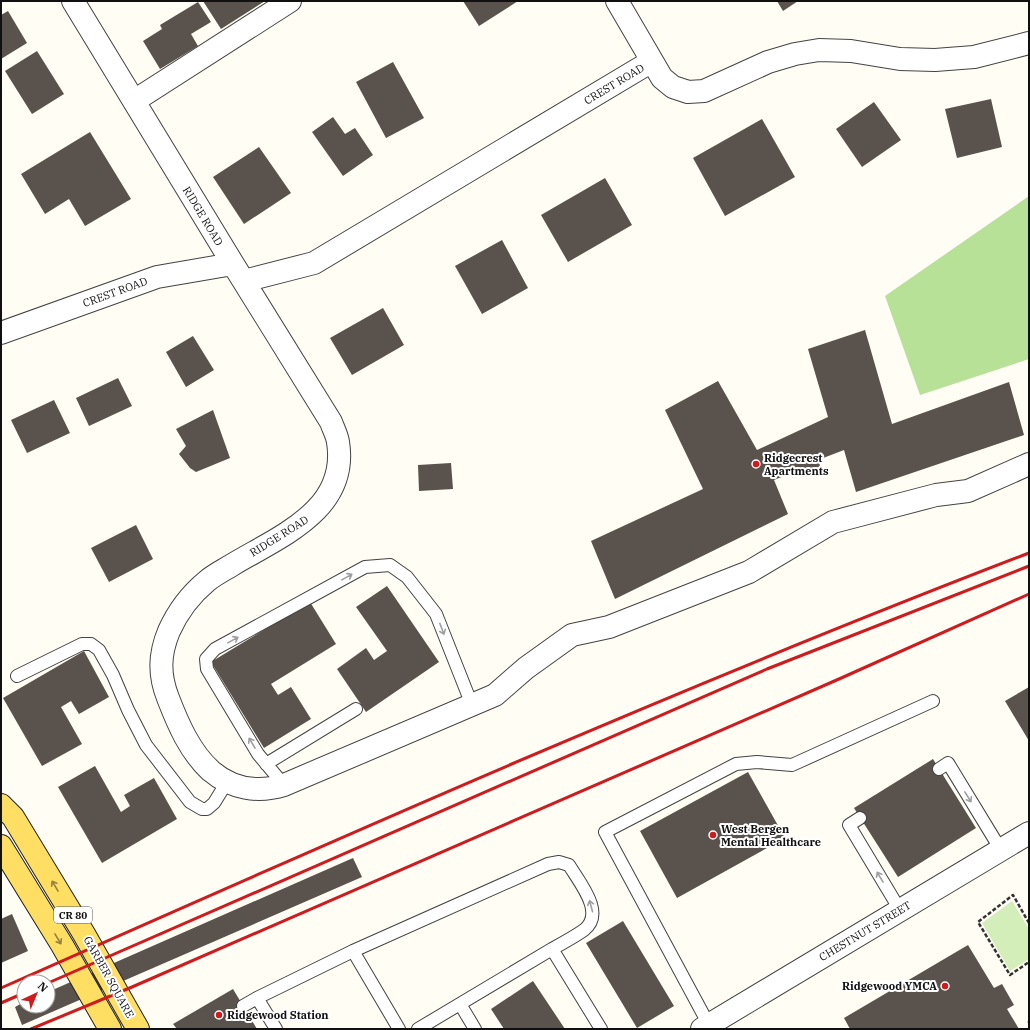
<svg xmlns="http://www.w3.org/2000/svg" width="1030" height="1030" font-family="'IBM Plex Serif',serif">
<rect width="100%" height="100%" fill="#fffdf4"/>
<path fill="#d3eeb9" d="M1012 901 1029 929V959L1010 971 982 923Z"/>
<path fill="#b6e196" d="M1029 196V359L920 395 885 296Z"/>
<path fill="#5a524c" d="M203 1H265L221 29Z
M463 1H518L479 26Z
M777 1H798L783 11Z
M198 2 211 22 191 34 198 46 160 69 143 41 162 29 160 25Z
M8 11 27 43 1 59V15Z
M37 51 64 94 32 114 5 71Z
M393 62 424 118 386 138 356 82Z
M991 99 1002 147 957 158 945 109Z
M874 102 901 140 862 167 836 129Z
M333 117 345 134 355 128 373 155 343 176 312 132Z
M762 119 795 177 725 216 693 158Z
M90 132 131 199 85 226 69 199 45 214 21 174Z
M259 147 291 193 244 224 213 177Z
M605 178 632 225 568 262 541 215Z
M502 240 528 288 482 314 455 266Z
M383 308 404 345 352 375 330 338Z
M865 330 892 424 1009 382 1024 435 856 492 844 450 818 460 822 471 807 477 804 468 774 480 788 514 615 599 591 541 703 489 665 410 718 381 757 450 828 417 808 349Z
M193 336 214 370 186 387 166 352Z
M118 378 132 406 89 426 76 398Z
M54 400 70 433 27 453 11 420Z
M213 410 230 458 196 472 190 468 179 454 186 446 176 429Z
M451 463 453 489 419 491 418 465Z
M136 525 153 559 109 582 91 548Z
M387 586 439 662 366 712 337 669 366 648 374 660 387 651 356 607Z
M310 602 336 644 271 684 278 695 291 687 311 719 264 748 211 662Z
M84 651 109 697 79 714 71 701 61 707 82 744 42 766 3 698Z
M1029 687V741L1005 701Z
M933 759 976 828 898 877 854 808Z
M95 766 121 812 130 806 124 795 154 778 177 819 102 863 58 787Z
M748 772 785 838 677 898 640 831Z
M353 858 362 877 22 1025 15 1007 24 1002V1006H48V992Z
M12 914 28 951 1 963V919Z
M623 921 674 1006 637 1028 586 943Z
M968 945 994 988 1002 984 1014 1005 1007 1009 1019 1029H850L844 1018Z
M533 981 565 1029H504L491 1009Z
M233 989 257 1029H177L173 1024Z"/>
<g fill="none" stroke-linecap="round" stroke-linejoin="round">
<defs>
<path id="service" d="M17 676 82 644H91L99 650 113 675 128 710 146 745 190 802 202 809H207L214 803 227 782
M266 764 356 709
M939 769 948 763 1001 850
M284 785 258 754 207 669 206 659 215 649 365 567 390 565 407 577 436 614 472 705
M860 818 849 825 900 910
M460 1004 475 1029
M243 1006 257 998
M709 1025 605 832 736 764 757 762 792 765 933 701
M276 1029 257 998 353 951
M399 1029 353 951 548 864 559 862 569 865C579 882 606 913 584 930 574 937 563 943 552 949L601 1029
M418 1029 552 949"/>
<path id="minor" d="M73 1 233 264 331 422C333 428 337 435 338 442 349 510 280 536 232 565 224 570 214 575 207 581 190 595 178 611 169 631 159 655 159 675 168 698 178 724 190 752 211 771 232 789 258 793 284 785L495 695 526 668 572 635 609 627 749 572 833 522 936 495 968 491 1029 464
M617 1 662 78 673 87 688 92 704 91 768 62 795 54 819 50 851 51 900 59 935 60 974 57 1029 43
M134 101 290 1
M244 281 314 263 652 61
M1 333 157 277 233 264
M702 1029 1029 833"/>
<path id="primary" d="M1 805 13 817 84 934 138 1029
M1 846 62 945 110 1029"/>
</defs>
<use href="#service" stroke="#434343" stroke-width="14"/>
<use href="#minor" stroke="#434343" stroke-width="24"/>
<use href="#primary" stroke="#212121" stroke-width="24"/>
<path stroke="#323232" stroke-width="2.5" stroke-dasharray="4 2" stroke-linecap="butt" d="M1029 923 1013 895 978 922 1010 975 1029 962
M1029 1021V1023"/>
<use href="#service" stroke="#fff" stroke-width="12"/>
<use href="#minor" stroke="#fff" stroke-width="22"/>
<use href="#primary" stroke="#ffde64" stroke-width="22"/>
<path stroke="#cf1a1e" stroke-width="3" d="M48 983 767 669 1029 566
M1 988C341 837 682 686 1029 553
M1 1003 24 993
M31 1029 132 987 839 679 1029 594"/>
</g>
<defs><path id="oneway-shaft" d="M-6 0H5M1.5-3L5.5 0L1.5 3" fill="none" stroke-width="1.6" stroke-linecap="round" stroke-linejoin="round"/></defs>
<g stroke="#9f9f9f">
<use href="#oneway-shaft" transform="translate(347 577) rotate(-29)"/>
<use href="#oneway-shaft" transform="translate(442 629) rotate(69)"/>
<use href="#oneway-shaft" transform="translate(233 640) rotate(-29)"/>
<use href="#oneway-shaft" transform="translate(252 743) rotate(-121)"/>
<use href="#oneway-shaft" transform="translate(968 797) rotate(58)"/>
<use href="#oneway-shaft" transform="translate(880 877) rotate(-121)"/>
<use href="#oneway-shaft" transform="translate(591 906) rotate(-105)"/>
</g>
<g stroke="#93813e">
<use href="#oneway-shaft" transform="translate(55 886) rotate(-121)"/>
<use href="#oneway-shaft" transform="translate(58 939) rotate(59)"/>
</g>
<g fill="#cf1a1e" stroke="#fff" stroke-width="1.5">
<circle cx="756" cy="464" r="4"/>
<circle cx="713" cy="835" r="4"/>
<circle cx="945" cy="986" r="4"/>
<circle cx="219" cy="1015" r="4"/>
</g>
<g text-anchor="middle" stroke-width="4" stroke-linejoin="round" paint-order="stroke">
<rect fill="#fff" stroke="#585858" stroke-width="1" x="54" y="907" width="38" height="16" rx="3"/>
<g font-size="10" font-weight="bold" fill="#101010">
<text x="73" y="919">CR 80</text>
</g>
<g font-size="11" fill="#101010" stroke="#fff">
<text transform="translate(614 84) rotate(-31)" y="4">CREST ROAD</text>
<text transform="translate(203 216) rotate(59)" y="4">RIDGE ROAD</text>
<text transform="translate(115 292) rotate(-20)" y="4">CREST ROAD</text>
<text transform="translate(279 536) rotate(-32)" y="4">RIDGE ROAD</text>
<text transform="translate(865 931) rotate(-31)" y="4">CHESTNUT STREET</text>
<text transform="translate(109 977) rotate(61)" y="4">GARBER SQUARE</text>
</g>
<g font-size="11" font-weight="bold" fill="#101010" stroke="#fff" text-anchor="start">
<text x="764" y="462">Ridgecrest<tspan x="764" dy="13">Apartments</tspan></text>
<text x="721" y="833">West Bergen<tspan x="721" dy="13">Mental Healthcare</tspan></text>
<text x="937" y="990" text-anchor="end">Ridgewood YMCA</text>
<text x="227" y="1019">Ridgewood Station</text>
</g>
</g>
<rect width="1030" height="1030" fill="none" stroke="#101010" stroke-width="4"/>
<g transform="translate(36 994) rotate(44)"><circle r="19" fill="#ffffff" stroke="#9f9f9f"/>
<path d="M0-3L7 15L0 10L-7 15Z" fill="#cf1a1e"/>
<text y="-6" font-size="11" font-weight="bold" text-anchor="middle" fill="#101010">N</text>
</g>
</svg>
